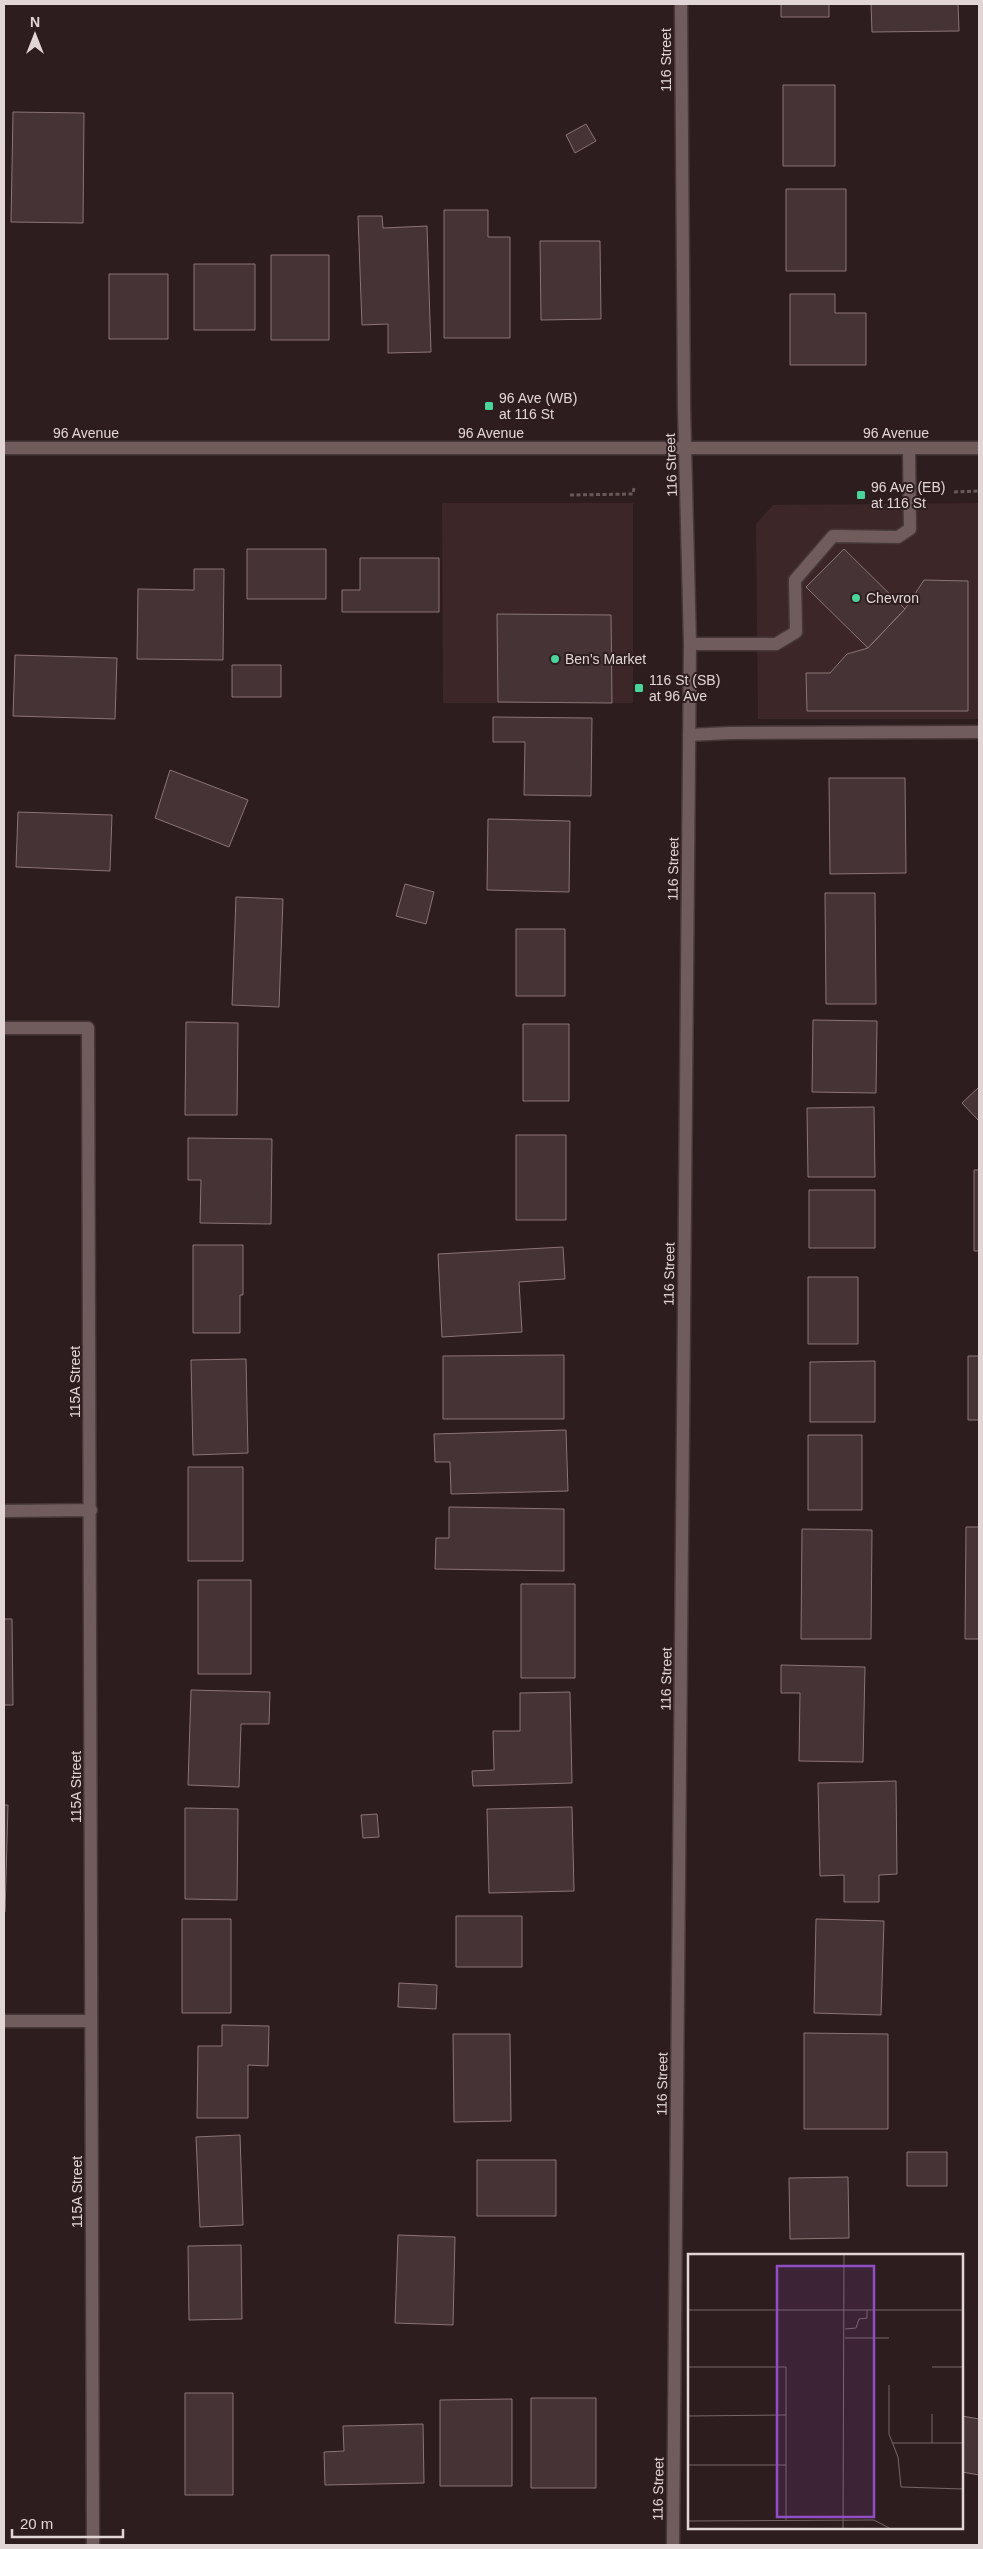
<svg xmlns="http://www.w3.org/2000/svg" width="983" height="2549" font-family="Arial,sans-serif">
<rect width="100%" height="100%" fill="#2e1d1e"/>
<path fill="#3d2628" d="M442 503H633V703H443Z
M979 503V719H758L756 524 773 505Z"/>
<path fill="#463335" stroke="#8a7476" d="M781 4H829V17H781Z
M871 4H958L959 31 872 32Z
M783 85H835V166H783Z
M13 112 84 113 83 223 11 222Z
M586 124 596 141 575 153 566 135Z
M786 189H846V271H786Z
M444 210H488V237H510V338H444Z
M358 216H382L383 228 427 226 431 352 388 353V324L362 325Z
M540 241H600L601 319 541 320Z
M271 255H329V340H271Z
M194 264H255V330H194Z
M109 274H168V339H109Z
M790 294H835V313H866V365H790Z
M247 549H326V599H247Z
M844 549 905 609 868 648 806 587Z
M360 558H439V612H342V590H360Z
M194 569H224L223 660 137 659 138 589 194 590Z
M924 580 968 581V711H807L806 673H830L847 654 868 648 905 609Z
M497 614 611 615 612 703 498 702Z
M15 655 117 658 115 719 13 716Z
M232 665H281V697H232Z
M493 717 592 718 591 796 524 795 525 742H493Z
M170 770 248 800 229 847 155 818Z
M829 778H905L906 873 830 874Z
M18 812 112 815 110 871 16 867Z
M488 819 570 821 569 892 487 890Z
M405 884 434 892 426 924 396 916Z
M825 893H875L876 1004H826Z
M236 897 283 899 279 1007 232 1005Z
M516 929H565V996H516Z
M813 1020 877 1021 876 1093 812 1092Z
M186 1022 238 1023 237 1115H185Z
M523 1024H569V1101H523Z
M979 1087V1121L962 1103Z
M874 1107 875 1177H808L807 1108Z
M516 1135H566V1220H516Z
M188 1138 272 1139 271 1224 200 1223 201 1180H188Z
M974 1170H979V1251H974Z
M809 1190H875V1248H809Z
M193 1245H243V1295H240V1333H193Z
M563 1247 565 1279 519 1282 522 1332 442 1337 438 1254Z
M808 1277H858V1344H808Z
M564 1355V1419H443V1356Z
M968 1356H979V1420H968Z
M246 1359 248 1453 193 1455 191 1360Z
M875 1361V1422H810V1362Z
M566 1430 568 1491 451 1494 450 1462H435L434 1434Z
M808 1435H862V1510H808Z
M188 1467H243V1561H188Z
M449 1507 564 1509V1571L435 1569 436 1538H449Z
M966 1527H979V1639H965Z
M802 1529 872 1530 871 1639H801Z
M198 1580H251V1674H198Z
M521 1584H575V1678H521Z
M4 1619H12L13 1705H4Z
M781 1665 865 1667 863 1762 799 1761 800 1693H781Z
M191 1690 270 1692 269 1724H241L239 1787 188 1785Z
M570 1692 572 1783 473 1786 472 1771 494 1770 493 1731H520V1693Z
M896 1781 897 1874 879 1875V1902H844V1875L820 1876 818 1783Z
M4 1805H8L5 1912H4Z
M572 1807 574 1891 489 1893 487 1809Z
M185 1808 238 1809 237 1900 185 1899Z
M377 1814 379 1837 363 1838 361 1815Z
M456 1916H522V1967H456Z
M182 1919H231V2013H182Z
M816 1919 884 1921 881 2015 814 2013Z
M399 1983 437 1985 436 2009 398 2007Z
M222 2025 269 2026 268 2066 248 2065V2118H197L198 2046H222Z
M804 2033 888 2034V2129H804Z
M453 2034H510L511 2121 454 2122Z
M240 2135 243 2225 200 2227 196 2137Z
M907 2152H947V2186H907Z
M477 2160H556V2216H477Z
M848 2177 849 2238 790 2239 789 2178Z
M398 2235 455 2237 453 2325 395 2323Z
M241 2245 242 2319 189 2320 188 2246Z
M185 2393H233V2495H185Z
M531 2398H596V2488H531Z
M512 2399V2486H440V2400Z
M962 2416 979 2419V2475L962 2472Z
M423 2424 424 2483 325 2485 324 2452 344 2451 343 2426Z"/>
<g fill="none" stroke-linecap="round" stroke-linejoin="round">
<defs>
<path id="minor" d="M4 448H979
M690 644H776L796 632 795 580 833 536 898 537 910 529 909 448
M689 735 729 733 979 732
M4 1028H88L93 2545
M4 1511 91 1510
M4 2021H91
M673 2545 690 644 684 406 681 4"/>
</defs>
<use href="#minor" stroke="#463839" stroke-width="15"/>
<path stroke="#685959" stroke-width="3" stroke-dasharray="4 2.5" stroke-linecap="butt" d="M954 492 979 491
M570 495 633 494 634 488"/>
<use href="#minor" stroke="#715c5d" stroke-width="12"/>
</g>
<g fill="#4ad49c" stroke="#2e1d1e" stroke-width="2">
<rect x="484" y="401" width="10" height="10" rx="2.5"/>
<rect x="856" y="490" width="10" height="10" rx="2.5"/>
<circle cx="856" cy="598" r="5"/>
<circle cx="555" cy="659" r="5"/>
<rect x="634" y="683" width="10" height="10" rx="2.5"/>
</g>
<g text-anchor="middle" stroke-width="4" stroke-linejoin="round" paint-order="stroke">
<g font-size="14" fill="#e1d5d5" stroke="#2e1d1e">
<text transform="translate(666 60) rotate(-90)" y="5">116 Street</text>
<text x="86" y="438">96 Avenue</text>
<text x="491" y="438">96 Avenue</text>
<text x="896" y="438">96 Avenue</text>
<text transform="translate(671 465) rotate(-92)" y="5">116 Street</text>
<text transform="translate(673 869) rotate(-89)" y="5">116 Street</text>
<text transform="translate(669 1274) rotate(-89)" y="5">116 Street</text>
<text transform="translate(75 1382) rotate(-90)" y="5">115A Street</text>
<text transform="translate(666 1679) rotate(-89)" y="5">116 Street</text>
<text transform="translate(76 1787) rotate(-90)" y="5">115A Street</text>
<text transform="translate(662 2084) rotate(-89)" y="5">116 Street</text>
<text transform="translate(77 2192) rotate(-90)" y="5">115A Street</text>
<text transform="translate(658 2489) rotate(-89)" y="5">116 Street</text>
</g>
<g font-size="14" fill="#e1d5d5" stroke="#2e1d1e" text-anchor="start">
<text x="499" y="403">96 Ave (WB)<tspan x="499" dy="16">at 116 St</tspan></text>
<text x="871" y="492">96 Ave (EB)<tspan x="871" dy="16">at 116 St</tspan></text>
<text x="866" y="603">Chevron</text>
<text x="565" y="664">Ben's Market</text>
<text x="649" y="685">116 St (SB)<tspan x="649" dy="16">at 96 Ave</tspan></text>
</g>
</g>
<g transform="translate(688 2254)">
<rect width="275" height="275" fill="#2e1d1e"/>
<path fill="none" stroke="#766767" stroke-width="1" d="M0 56H275M157 75 168 74 171 65 179 64V56M157 84H201M0 113H98V266M244 113H275M201 131V180L210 203 213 233 275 235M0 162 98 161M205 189H275M244 189V160M0 211H98M0 267 186 266 203 275M155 275 156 0"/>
<path fill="#8f4ec3" fill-opacity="0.15" stroke="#8f4ec3" stroke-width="2.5" d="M89 12H186V263H89Z"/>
<rect width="275" height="275" fill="none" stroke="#e1d5d5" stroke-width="2.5"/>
</g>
<rect width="983" height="2549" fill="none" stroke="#e1d5d5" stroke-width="10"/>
<g transform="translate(35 35)" stroke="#2e1d1e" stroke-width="4" paint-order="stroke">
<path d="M0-4L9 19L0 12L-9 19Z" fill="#e1d5d5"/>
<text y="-8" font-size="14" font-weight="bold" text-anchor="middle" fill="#e1d5d5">N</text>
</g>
<path d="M12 2529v8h111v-8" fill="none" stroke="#e1d5d5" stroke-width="2.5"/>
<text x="20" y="2529" font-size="15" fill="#e1d5d5" stroke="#2e1d1e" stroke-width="4" paint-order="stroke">20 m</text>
</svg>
